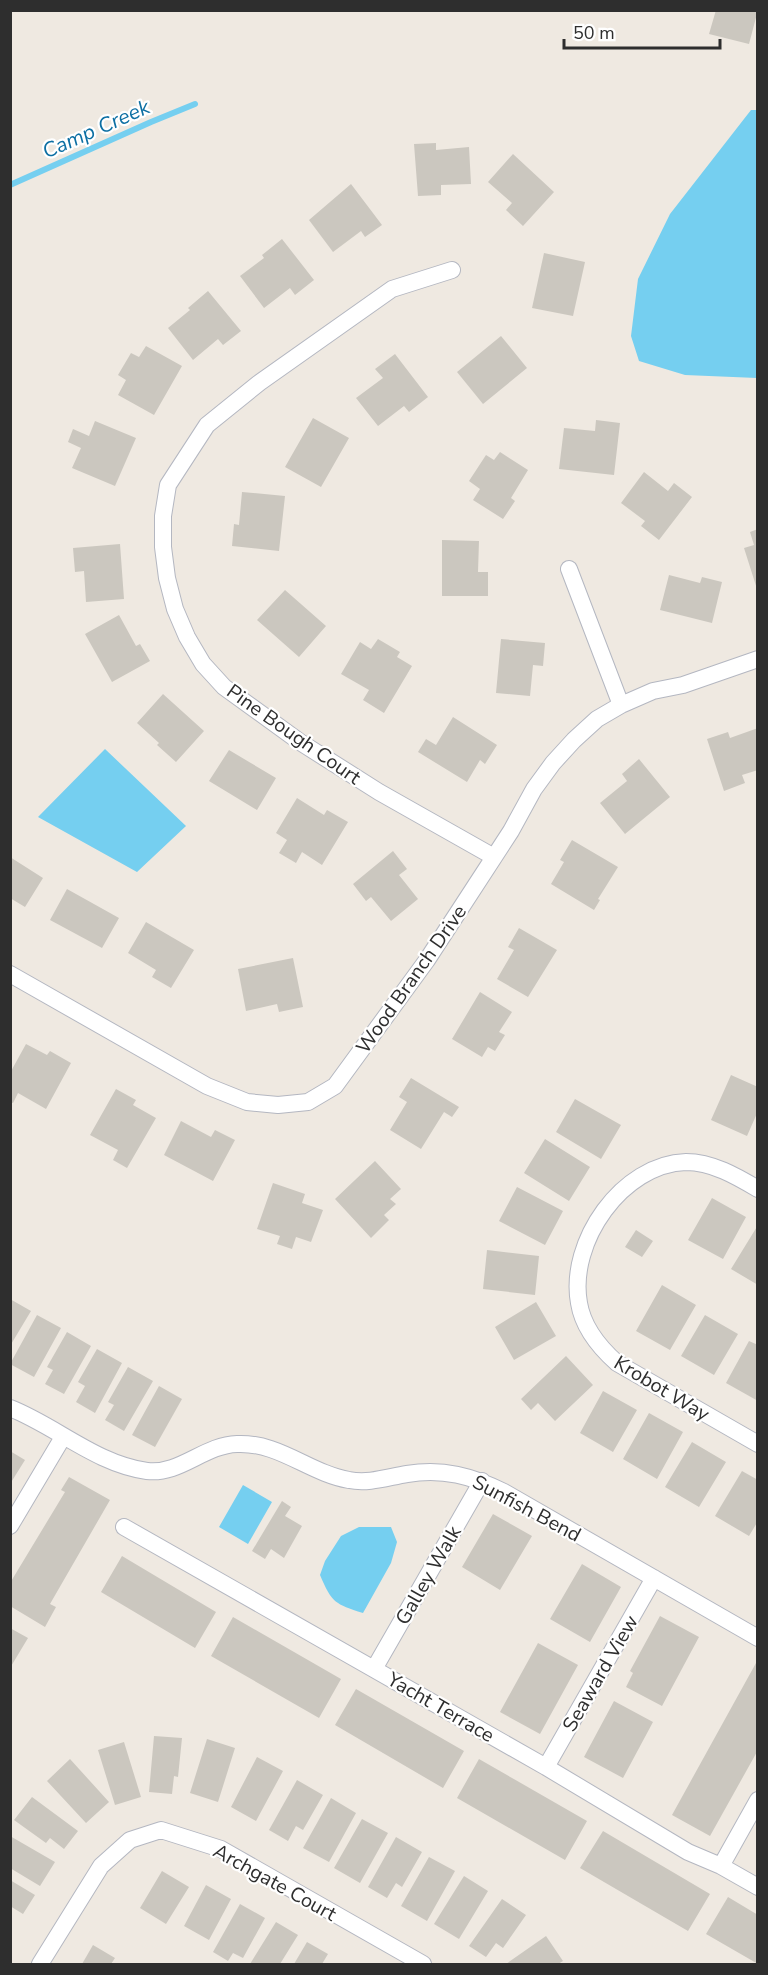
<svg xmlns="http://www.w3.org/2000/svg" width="768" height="1975" font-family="'Nunito Sans',sans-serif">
<rect width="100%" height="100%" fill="#efe9e1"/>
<path fill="#75cff0" d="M751 110H758L757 378 685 375 639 361 631 336 638 279 670 214Z
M105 749 186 826 137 872 38 817Z
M243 1485 272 1502 248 1544 219 1527Z
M359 1527H391L397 1542 391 1563 363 1613C335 1604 332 1603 320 1575L325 1561 341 1536Z"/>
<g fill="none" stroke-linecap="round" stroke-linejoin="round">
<path stroke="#75cff0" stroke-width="6" d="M10 185 151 122 195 104"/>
</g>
<path fill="#cbc7bf" d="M716 10H758L749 44 709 34Z
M436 143V150L469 147 471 184 441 185V195L418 196 414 144Z
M513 154 554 192 523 226 506 210 512 203 488 182Z
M351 184 382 225 365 237 361 231 333 252 309 220Z
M282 239 314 280 295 295 290 288 264 308 240 276 264 258 262 255Z
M544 253 585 262 573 316 532 308Z
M208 291 241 331 223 345 218 339 193 360 168 328 190 310 188 308Z
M501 336 527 368 483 404 457 372Z
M146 346 182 366 154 415 118 395 126 380 118 375 131 353 139 357Z
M395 354 428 397 409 412 404 406 378 426 356 398 383 378 375 369Z
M313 418 349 438 321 487 285 467Z
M596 420 620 423 614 475 559 469 564 428 595 431Z
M95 421 136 438 115 486 72 468 81 448 68 442 73 429 89 436Z
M500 452 528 470 511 498 515 501 503 519 473 500 480 489 469 481 486 455 494 460Z
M644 472 668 491 674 483 692 497 659 540 641 526 645 521 621 503Z
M242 492 285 496 279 551 232 546 234 524 239 525Z
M758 529V589H757L744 548 754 545 750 532Z
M442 540 479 541 478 572H488V596H442Z
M120 544 124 599 86 602 84 571 75 572 73 548Z
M669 575 700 583 702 577 722 582 712 623 660 610Z
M285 590 326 626 299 657 257 620Z
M119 615 136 646 140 644 150 661 112 682 85 634Z
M378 639 400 652 397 657 412 666 384 713 363 700 369 690 341 674 360 642 371 649Z
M501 639 545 643 543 666 533 665 530 696 496 693Z
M163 694 204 731 176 762 157 745 159 743 137 723Z
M453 717 497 745 485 764 480 760 467 782 418 752 426 739 436 745Z
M758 728V770L742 775 745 783 724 791 707 739 728 732 730 738Z
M229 750 276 778 257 810 209 781Z
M639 759 670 797 625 834 600 803 627 781 622 774Z
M297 798 324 815 327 810 348 822 322 865 302 852 296 863 279 853 287 840 276 833Z
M572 840 618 867 598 899 600 900 594 910 551 884 564 862 560 860Z
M393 851 407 869 399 875 418 899 391 921 371 897 366 901 353 884Z
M10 857 43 878 25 907 10 898Z
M67 889 119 918 102 948 50 920Z
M146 922 194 950 171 988 152 977 156 970 128 953Z
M519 928 557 950 528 997 497 979 514 950 508 947Z
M293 958 303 1007 279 1012 277 1004 246 1011 238 969Z
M480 992 512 1012 499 1032 505 1035 495 1051 488 1047 482 1057 452 1039Z
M26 1044 47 1055 50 1051 71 1063 46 1109 18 1093 13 1103 10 1102V1073Z
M731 1075 758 1087V1111L747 1136 711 1120Z
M411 1078 459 1107 452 1117 444 1112 421 1149 390 1130 407 1102 399 1097Z
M116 1089 136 1100 133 1105 156 1118 127 1168 113 1160 118 1150 90 1135Z
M575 1099 621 1125 601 1159 556 1132Z
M181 1121 211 1137 215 1130 235 1140 213 1181 164 1155Z
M545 1139 590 1167 569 1201 524 1173Z
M375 1161 401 1189 390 1199 396 1204 384 1215 389 1220 371 1238 335 1199Z
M273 1183 305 1194 302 1203 323 1210 311 1242 296 1237 292 1249 277 1244 280 1236 257 1229Z
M517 1187 563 1211 545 1245 499 1221Z
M712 1198 746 1217 723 1259 688 1240Z
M758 1225V1285L731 1269Z
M636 1230 653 1241 642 1257 625 1247Z
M487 1250 539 1256 535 1295 483 1289Z
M662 1285 696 1305 670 1350 636 1331Z
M10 1299 31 1311 10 1346Z
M536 1302 556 1336 514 1360 495 1327Z
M37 1315 61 1328 34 1377 10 1364Z
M705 1315 738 1334 714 1375 681 1356Z
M67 1332 91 1346 64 1394 45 1384 53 1370 47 1367Z
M749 1341 758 1345V1401L726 1383Z
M97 1349 122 1363 95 1413 76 1402 85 1386 78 1382Z
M566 1356 593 1385 555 1421 538 1403 531 1410 521 1399Z
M128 1367 153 1381 124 1431 105 1420 114 1405 108 1402Z
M159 1386 182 1399 155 1447 132 1435Z
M603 1391 637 1410 613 1452 580 1433Z
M649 1413 683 1432 657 1479 623 1459Z
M692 1442 726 1462 699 1507 665 1487Z
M10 1451 25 1460 10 1484Z
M742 1471 758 1480V1521L749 1536 715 1516Z
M69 1477 110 1500 50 1604 56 1607 45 1627 10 1606V1583L65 1492 61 1490Z
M282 1501 291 1507 285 1516 302 1526 284 1558 271 1549 265 1559 252 1551Z
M493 1514 532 1536 500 1590 462 1567Z
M122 1556 216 1612 195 1648 101 1592Z
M582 1564 621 1587 590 1642 550 1619Z
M660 1616 699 1637 662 1706 626 1687 633 1673 630 1671Z
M233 1617 341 1679 319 1718 211 1656Z
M10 1628 28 1638 10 1668Z
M538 1643 578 1665 540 1734 500 1712Z
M756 1663H758V1750L710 1836 672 1815Z
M356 1689 464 1751 443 1788 335 1725Z
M614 1701 653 1722 623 1778 584 1757Z
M154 1736 182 1738 178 1777 174 1776 172 1794 149 1792Z
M207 1739 235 1748 218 1802 190 1793Z
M124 1742 141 1797 115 1805 98 1750Z
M257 1757 283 1771 256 1821 231 1807Z
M70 1759 109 1802 86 1823 47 1781Z
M479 1759 587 1821 565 1860 457 1798Z
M297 1780 323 1795 303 1830 296 1826 288 1841 269 1830Z
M32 1797 78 1831 64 1849 50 1838 46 1843 14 1820Z
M331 1798 356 1813 329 1862 303 1848Z
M362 1819 388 1833 360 1883 334 1868Z
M603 1831 710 1894 688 1931 580 1868Z
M10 1836 55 1862 40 1886 10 1868Z
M396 1837 422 1852 402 1887 396 1883 387 1898 368 1887Z
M429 1857 455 1871 427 1921 401 1906Z
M162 1871 189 1887 166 1924 140 1908Z
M464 1876 488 1891 459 1939 434 1924Z
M10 1880 35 1895 23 1914 10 1906Z
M206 1885 231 1899 209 1940 184 1926Z
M728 1897 758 1915V1964L706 1934Z
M502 1899 526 1915 503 1948 496 1943 486 1957 469 1946Z
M240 1904 265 1918 243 1958 233 1953 228 1961 213 1952Z
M276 1922 298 1935 280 1964H250Z
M546 1936 563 1961 558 1964H506Z
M307 1942 328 1954 322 1964H294Z
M93 1945 115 1958 111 1964H82Z"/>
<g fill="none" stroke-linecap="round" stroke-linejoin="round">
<defs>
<path id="minor" d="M452 270 392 289 259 383 207 425 168 485 163 516V547L167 578 175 609 187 637 203 664 224 687 300 742 379 792 494 857
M569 569 621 705
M10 974 207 1086 247 1102 278 1105 308 1102 335 1086 427 960 511 831 534 789 553 763 574 740 597 719 621 705 653 691 683 685 758 659
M758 1189C736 1176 712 1162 686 1162 622 1164 568 1242 579 1303 583 1328 599 1347 617 1363L758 1444
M10 1408C56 1426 96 1464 147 1471 180 1475 204 1445 237 1444 279 1442 309 1473 349 1480 369 1484 388 1477 407 1474 443 1468 472 1476 504 1492L758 1638
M10 1526 63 1437
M124 1527 546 1767 688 1852 721 1866 758 1887
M374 1669 482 1481
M546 1767 654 1578
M721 1866 758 1800
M40 1964 101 1866 130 1840 161 1830 221 1849 423 1964"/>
</defs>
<use href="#minor" stroke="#b4b7c1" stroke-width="18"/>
<use href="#minor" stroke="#fff" stroke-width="16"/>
</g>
<g text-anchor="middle" stroke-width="4.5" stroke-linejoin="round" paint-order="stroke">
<g font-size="20" fill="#2e2e2e" stroke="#fff">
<text transform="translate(294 734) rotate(35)" y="7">Pine Bough Court</text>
<text transform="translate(411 979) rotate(-55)" y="7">Wood Branch Drive</text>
<text transform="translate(662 1388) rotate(31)" y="7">Krobot Way</text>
<text transform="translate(527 1508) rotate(28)" y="7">Sunfish Bend</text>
<text transform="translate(428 1575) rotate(-60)" y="7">Galley Walk</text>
<text transform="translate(600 1673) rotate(-60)" y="7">Seaward View</text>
<text transform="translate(441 1707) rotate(30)" y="7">Yacht Terrace</text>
<text transform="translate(275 1882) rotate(29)" y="7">Archgate Court</text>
</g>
<g font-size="21" font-style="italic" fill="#0d6fa3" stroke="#fff">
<text transform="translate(96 129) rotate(-24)" y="7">Camp Creek</text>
</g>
</g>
<rect width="768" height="1975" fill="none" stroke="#2e2e2e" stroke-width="24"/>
<path d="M564 39v9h156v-9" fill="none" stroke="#2e2e2e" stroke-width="3"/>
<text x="573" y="39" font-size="18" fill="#2e2e2e" stroke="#ffffff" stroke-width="4.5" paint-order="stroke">50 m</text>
</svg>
